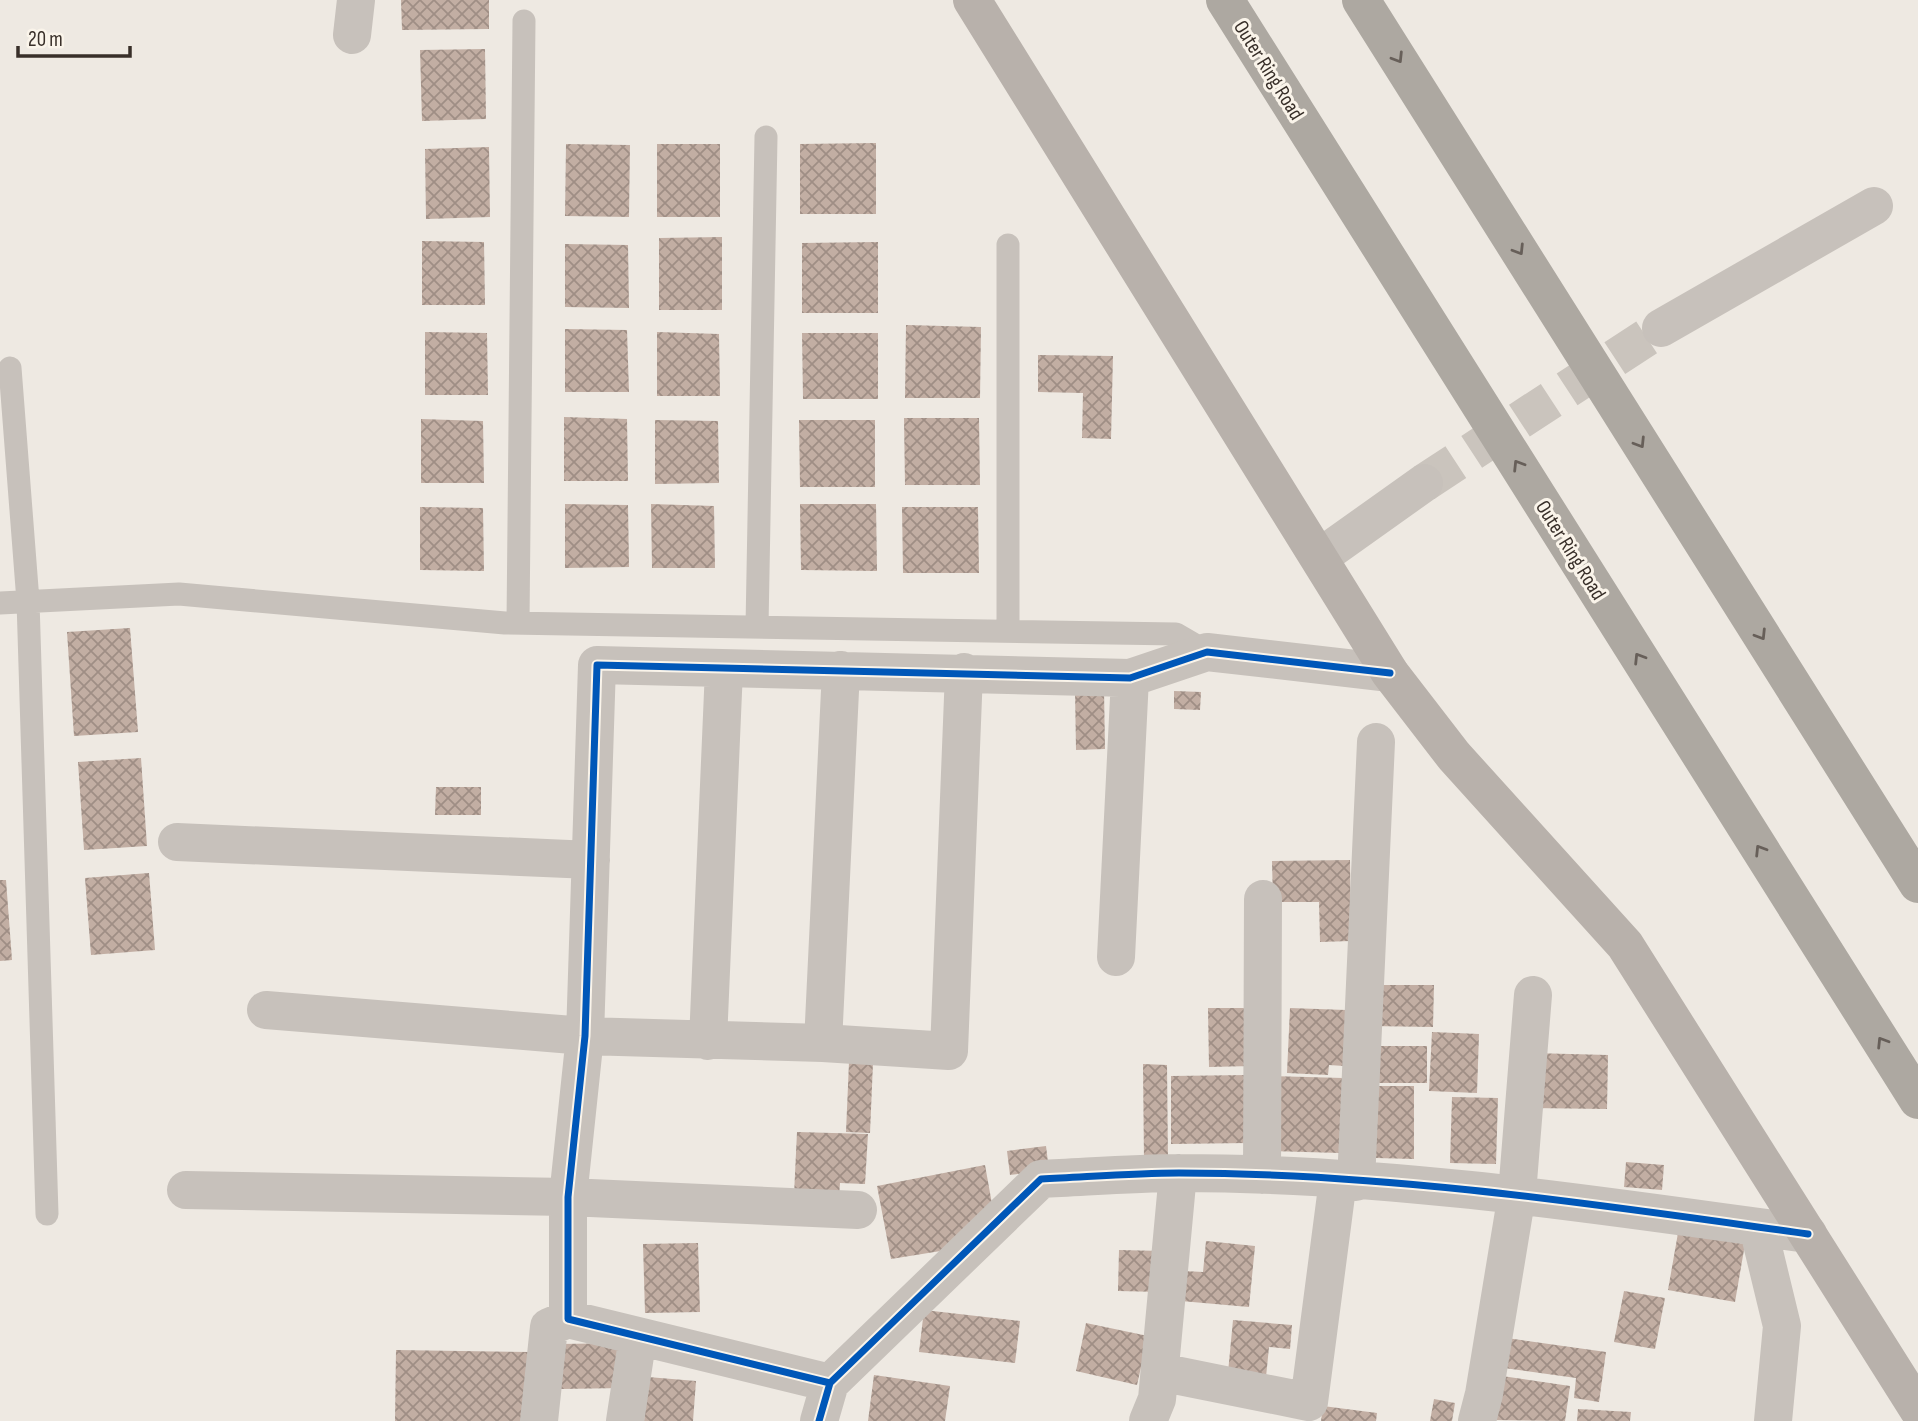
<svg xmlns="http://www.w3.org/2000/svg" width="1918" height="1421" font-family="'Sofia Sans Condensed',sans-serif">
<defs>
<pattern id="building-cross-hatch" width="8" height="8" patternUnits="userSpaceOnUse" patternTransform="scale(1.75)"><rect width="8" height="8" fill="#c2aea3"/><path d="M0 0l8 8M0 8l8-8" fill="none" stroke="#9f8e85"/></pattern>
</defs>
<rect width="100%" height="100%" fill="#eee9e2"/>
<path fill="url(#building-cross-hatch)" d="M401 0H489V29L402 30Z
M485 49 486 119 422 121 420 50Z
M876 143V214H800V144Z
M566 144 630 145 629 217 565 216Z
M657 144H720V217H657Z
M489 147 490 217 426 219 425 149Z
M722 237V310H659V238Z
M422 241 484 242 485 305H422Z
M878 242V313H802V243Z
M565 244 628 245 629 308 565 307Z
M906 325 981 327 980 398H905Z
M565 329 627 330 629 392H565Z
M425 332 487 333 488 395H425Z
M657 332 719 334 720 396H657Z
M802 333H878V399H803Z
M1038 355 1113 356 1111 439 1082 438 1083 393 1038 392Z
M564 417 627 419 628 481H564Z
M904 418H979L980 485H905Z
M421 419 483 421 484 483H421Z
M655 420 718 421 719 483 655 484Z
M799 420H875V487H800Z
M565 504 628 505 629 567 565 568Z
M651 504 714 506 715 568H652Z
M800 504H876L877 571 801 570Z
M420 507 483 508 484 571 420 570Z
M902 507H978L979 573H903Z
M130 628 138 732 74 736 67 632Z
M1075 690H1104L1105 749 1076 750Z
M1174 691 1201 692 1200 710 1174 709Z
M141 758 147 846 84 850 78 762Z
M436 787H481V815H435Z
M1350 860 1351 941 1320 942 1319 902H1273L1272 861Z
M149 873 155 950 91 955 85 878Z
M0 880H6L12 960 0 961Z
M1371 985H1434L1433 1027 1370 1026Z
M1208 1008H1251L1252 1066 1209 1067Z
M1290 1008 1346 1010 1344 1066 1329 1065 1328 1075 1287 1073Z
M1432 1032 1479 1034 1477 1093 1429 1091Z
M1376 1046H1427V1083H1375Z
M1532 1053 1608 1055 1607 1109 1531 1108Z
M849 1062 873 1063 870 1133 846 1132Z
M1143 1064 1167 1065 1168 1161 1144 1162Z
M1248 1075 1249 1143 1171 1144V1076Z
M1269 1076 1343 1078 1340 1153 1267 1151Z
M1376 1086H1414V1159L1376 1158Z
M1452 1097 1498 1098 1496 1164 1450 1163Z
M797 1132 868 1134 865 1184 840 1183 839 1197 794 1195Z
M1046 1146 1049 1170 1010 1175 1007 1151Z
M1626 1162 1664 1165 1662 1190 1624 1187Z
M985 1165 992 1204 953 1249 891 1259 877 1186Z
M1678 1233 1745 1244 1735 1302 1668 1290Z
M1206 1241 1255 1246 1249 1307 1181 1301 1184 1271 1203 1272Z
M698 1243 700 1312 645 1313 643 1244Z
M1119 1250 1162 1251 1161 1292 1118 1291Z
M1624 1291 1665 1298 1655 1349 1614 1342Z
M924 1310 1020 1321 1015 1363 919 1352Z
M1233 1320 1292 1325 1290 1349 1269 1347 1265 1387 1227 1383Z
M1086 1323 1148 1336 1137 1385 1076 1371Z
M1507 1338 1606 1352 1599 1402 1574 1398 1576 1378 1504 1368Z
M624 1343V1388L561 1389 560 1344Z
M396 1350 529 1352 528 1421H395Z
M874 1375 950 1386 945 1421H868Z
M1502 1376 1570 1386 1565 1421 1495 1420Z
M648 1377 696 1381 693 1421H644Z
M1434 1399 1455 1403 1452 1421H1430Z
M1323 1406 1377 1413 1376 1421H1321Z
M1578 1409 1631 1412 1630 1421H1577Z"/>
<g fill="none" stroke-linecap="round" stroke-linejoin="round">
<path stroke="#cac4bd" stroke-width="38" stroke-dasharray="38 19" stroke-linecap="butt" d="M1424 483 1661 328"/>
<path stroke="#c7c1bb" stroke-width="23" d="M1008 245V631
M10 368 28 601 47 1214
M0 603 179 594 505 623 1176 634 1207 652
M518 623 524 21
M757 627 766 137"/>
<path stroke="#c7c1bb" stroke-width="38" d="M352 35 356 0
M1661 328 1874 206
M1320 557 1424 483
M177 842 591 860
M1116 957 1130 678
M266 1010 585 1036 823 1043 949 1051 964 672
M708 1041 724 669
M823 1043 841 670
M1262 1175 1263 899
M1356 1182 1376 742
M186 1190 568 1197 858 1210
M1758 1227 1782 1326 1773 1421
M1160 1372 1309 1402 1338 1180
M830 1383 568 1319V1197L585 1036 597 665 1130 678 1207 652 1390 673
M539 1421 549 1327 568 1319
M625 1421 638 1336
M819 1421 830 1383 1041 1179C1087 1177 1133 1173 1179 1173 1390 1173 1600 1205 1808 1234
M1148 1421 1157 1399 1178 1173
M1477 1421 1484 1394 1517 1194 1533 995"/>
<path stroke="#b8b1ab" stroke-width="38" d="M972 0 1390 673 1454 756 1625 945 1918 1409"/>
<path stroke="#ada8a1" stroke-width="38" d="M1225 0 1918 1100
M1361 0 1918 884"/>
<defs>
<path id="cycleway" d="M830 1383 568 1319V1197L585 1036 597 665 1130 678 1207 652 1390 673
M819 1421 830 1383 1041 1179C1087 1177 1133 1173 1179 1173 1390 1173 1600 1205 1808 1234"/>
</defs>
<use href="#cycleway" stroke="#faf4ea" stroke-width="11"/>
<use href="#cycleway" stroke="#0057b8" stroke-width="7"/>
</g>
<defs><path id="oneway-chevron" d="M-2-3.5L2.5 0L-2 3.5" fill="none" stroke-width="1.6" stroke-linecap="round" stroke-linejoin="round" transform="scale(1.75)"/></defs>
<g stroke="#675f59">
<use href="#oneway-chevron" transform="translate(1398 58) rotate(58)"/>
<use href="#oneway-chevron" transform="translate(1519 250) rotate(58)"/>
<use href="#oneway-chevron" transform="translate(1640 443) rotate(58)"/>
<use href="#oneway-chevron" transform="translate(1518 465) rotate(-122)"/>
<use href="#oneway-chevron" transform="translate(1761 635) rotate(58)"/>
<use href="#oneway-chevron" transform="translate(1639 658) rotate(-122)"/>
<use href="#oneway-chevron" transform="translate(1760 850) rotate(-122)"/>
<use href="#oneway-chevron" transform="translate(1882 1042) rotate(-122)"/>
</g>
<g text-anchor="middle" stroke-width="6" stroke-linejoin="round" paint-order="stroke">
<g font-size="21" fill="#382f29" stroke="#faf4ea">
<text transform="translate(1269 70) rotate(58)" y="7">Outer Ring Road</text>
<text transform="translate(1571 550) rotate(58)" y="7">Outer Ring Road</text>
</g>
</g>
<path d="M18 46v10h112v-10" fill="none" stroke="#382f29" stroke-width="3.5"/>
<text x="28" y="46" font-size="21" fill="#382f29" stroke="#faf4ea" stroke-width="5" paint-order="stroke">20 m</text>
</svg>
